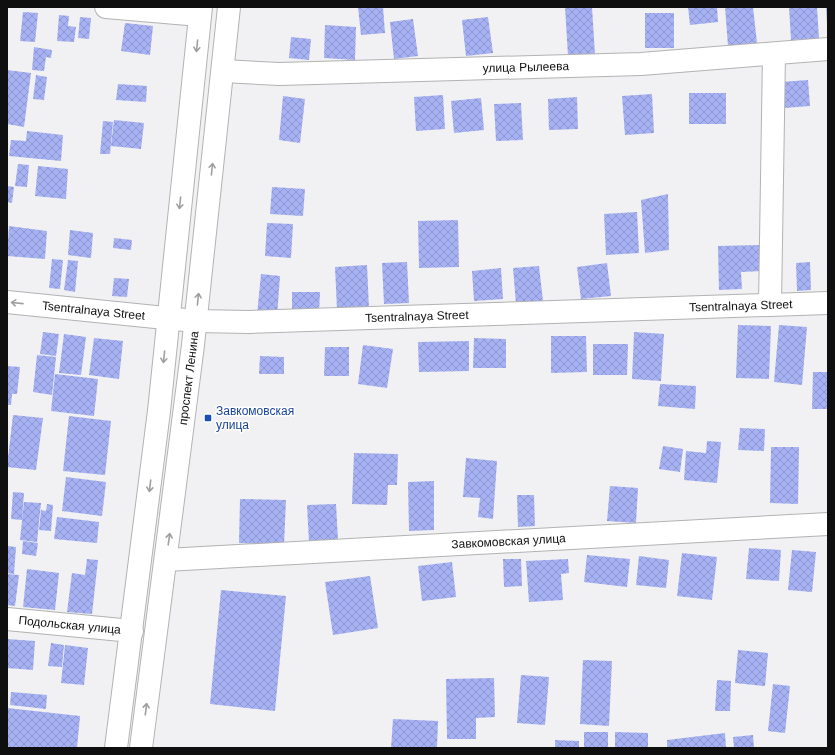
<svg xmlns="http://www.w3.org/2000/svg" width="835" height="755" font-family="Arial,sans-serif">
<defs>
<pattern id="building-cross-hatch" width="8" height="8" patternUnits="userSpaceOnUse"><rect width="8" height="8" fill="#a6b2f3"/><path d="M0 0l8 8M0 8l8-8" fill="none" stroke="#8e98cf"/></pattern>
</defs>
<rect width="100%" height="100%" fill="#f1f1f3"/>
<path fill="url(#building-cross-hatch)" d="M358 7H383L385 33 361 35Z
M565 7H592L595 55 568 56Z
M688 7H717L718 22 690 25Z
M725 7H753L757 43 728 46Z
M789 7H817L819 39 791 40Z
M826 7H828V24H827Z
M23 12 38 13 35 42 20 41Z
M645 13H674V48H645Z
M59 15 69 16 68 26 76 27 74 42 57 41Z
M80 17 91 18 89 39 78 38Z
M488 17 493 53 466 56 462 20Z
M413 19 418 56 394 59 390 22Z
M125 23 153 26 150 55 121 51Z
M325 25 356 27 355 60 324 58Z
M291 37 311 39 309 60 289 58Z
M34 47 52 50 51 58 46 57 44 71 32 70Z
M7 70 31 73 24 127 7 124Z
M36 75 47 77 44 100 33 99Z
M808 80 810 106 784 108 781 82Z
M118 84 147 86 146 102 116 100Z
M689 93H726V124H689Z
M652 94 654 133 625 135 622 96Z
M443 95 445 129 416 131 414 97Z
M283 96 305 99 300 143 279 140Z
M577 97 578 129 549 130 548 99Z
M481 98 484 130 454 133 451 101Z
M521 103 523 140 496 141 494 104Z
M114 120 144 123 141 149 111 146Z
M103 121 113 122 110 154H100Z
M27 131 63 135 61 161 9 156 11 140 26 141Z
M18 164 29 165 27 187 15 186Z
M38 166 68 169 66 199 35 196Z
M7 186 14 187 12 203 7 202Z
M272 187 305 189 303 216 270 214Z
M668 194 669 250 645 253 641 200Z
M637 212 639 253 606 255 604 214Z
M458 220 459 267 419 268 418 221Z
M267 223 293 224 291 258 265 256Z
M9 226 47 231 45 259 7 256Z
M70 230 93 233 91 258 68 255Z
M114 238 132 240 131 250 113 248Z
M761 245 762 271 741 272 742 289 719 290 718 246Z
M52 259 63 260 60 289 49 288Z
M68 260 78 261 75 292 64 290Z
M407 262 409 303 384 304 382 263Z
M810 262 811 290 797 291 796 263Z
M607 263 611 296 581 299 577 267Z
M367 265 369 308 337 309 335 267Z
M539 266 543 301 516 304 513 268Z
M501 268 503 299 474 301 472 271Z
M261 274 280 276 277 317 257 315Z
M114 278 129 279 127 297 112 296Z
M292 292H320L319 313H292Z
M738 325 771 326 769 379 736 378Z
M779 325 807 327 802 385 774 382Z
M43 332 59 334 56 356 40 354Z
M634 332 664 334 661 381 632 379Z
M64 334 86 337 81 375 59 373Z
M551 336H586L587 372 551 373Z
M94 338 123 341 119 379 89 375Z
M474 338 506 339V368H473Z
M469 341V371L419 372 418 342Z
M593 344H628L627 375H593Z
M363 345 393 349 387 388 358 384Z
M325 347H349V376H324Z
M37 355 56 357 52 395 33 392Z
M260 356 284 357V374H259Z
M7 366 20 367 17 394H12L11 405H7Z
M813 372H828V409H812Z
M55 374 98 379 94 416 51 411Z
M660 384 696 386 695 409 658 406Z
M13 415 43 418 36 470 7 467Z
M69 416 111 421 105 475 63 471Z
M740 428 765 429 764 451 738 450Z
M707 441 721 442 717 483 684 480 686 451 706 453Z
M663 446 683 449 680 472 659 469Z
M771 447H799L798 504 770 503Z
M354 453 398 454 397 485H388L387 505 352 504Z
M466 458 497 461 493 519 478 517 480 498 463 497Z
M66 477 106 482 102 516 62 511Z
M434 481V530L409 531 408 482Z
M610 486 638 488 636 523 607 521Z
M13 492 24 493 22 520 11 519Z
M517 495H534L535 526 518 527Z
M240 499 286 500 284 545 239 543Z
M24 502 41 503 37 542 20 540Z
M47 504 53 505 51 531 39 530 41 510 46 511Z
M336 504 338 540 309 542 307 505Z
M57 517 99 522 97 543 54 539Z
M23 541 38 543 36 556 22 554Z
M7 546 16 547 14 574 7 573Z
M749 548 781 550 779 581 746 579Z
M792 550 816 552 812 592 788 590Z
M682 553 717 557 712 600 677 596Z
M587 555 630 559 627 587 584 582Z
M639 556 669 560 666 588 636 585Z
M87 559 98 560 92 614 67 612 72 573 85 575Z
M503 559H521L522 586 504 587Z
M568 559 569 573 561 574 563 600 529 602 526 561Z
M452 562 456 597 422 601 418 566Z
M27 569 59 573 55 610 23 607Z
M7 574 19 575 15 606 7 605Z
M370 576 378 628 333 635 325 582Z
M221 590 286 596 275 711 210 704Z
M7 639 35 641 33 670 7 668Z
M51 643 64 645 62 667 48 666Z
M65 645 88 648 84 685 61 683Z
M738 650 768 653 765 686 735 683Z
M583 660 612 661 609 726 580 724Z
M521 675 549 677 545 725 517 723Z
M494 678 495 717 476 718V739H447L446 679Z
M717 680 731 681 730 711H715Z
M773 684 790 686 785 733 768 731Z
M11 692 47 695 46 709 10 705Z
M7 708 80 716 77 748H7Z
M393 719 438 721 437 748H391Z
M584 732H608V748H584Z
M615 732 648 733V748H615Z
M725 733 726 748H667V740Z
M753 735 754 748H734L733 737Z
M555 740 579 741V748H555Z"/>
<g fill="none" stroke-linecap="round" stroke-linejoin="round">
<defs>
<g id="street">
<path d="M106 7 200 15"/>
<path id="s1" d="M223 71 279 74 641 64 828 49"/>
<path id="s2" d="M7 302 195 321 249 322 828 303"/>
<path d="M770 305 774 54"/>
<path id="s3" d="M166 560 828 524"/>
<path id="s4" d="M7 619 132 631"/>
</g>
<g id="secondary">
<path d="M116 748 159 411 201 7"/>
<path id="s5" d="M141 748 193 345 229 7"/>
</g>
</defs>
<use href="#street" stroke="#b2b2b3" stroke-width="24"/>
<use href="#secondary" stroke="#b2b2b3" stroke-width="24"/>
<use href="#street" stroke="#fff" stroke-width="22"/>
<use href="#secondary" stroke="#fff" stroke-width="22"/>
</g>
<defs><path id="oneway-shaft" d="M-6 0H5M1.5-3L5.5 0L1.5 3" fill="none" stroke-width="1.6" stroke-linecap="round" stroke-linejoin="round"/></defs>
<g stroke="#9f9f9f">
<use href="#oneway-shaft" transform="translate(197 46) rotate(96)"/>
<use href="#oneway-shaft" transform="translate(212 169) rotate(-84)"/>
<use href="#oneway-shaft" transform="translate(180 203) rotate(96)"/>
<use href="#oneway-shaft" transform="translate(198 299) rotate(-84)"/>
<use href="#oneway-shaft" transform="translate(17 303) rotate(-174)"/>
<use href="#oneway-shaft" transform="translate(164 357) rotate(96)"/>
<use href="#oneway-shaft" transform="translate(150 486) rotate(97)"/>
<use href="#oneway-shaft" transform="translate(169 539) rotate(-82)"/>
<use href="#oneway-shaft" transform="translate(146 709) rotate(-83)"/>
</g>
<rect fill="#1a4fb4" stroke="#fff" stroke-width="1.5" x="204" y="414" width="8" height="8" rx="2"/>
<g text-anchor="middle" stroke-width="3" stroke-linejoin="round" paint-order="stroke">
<g font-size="12" fill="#0f0f10" stroke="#fff">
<text dy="4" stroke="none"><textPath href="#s1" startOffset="303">улица Рылеева</textPath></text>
<text dy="4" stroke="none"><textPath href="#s2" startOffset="735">Tsentralnaya Street</textPath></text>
<text dy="4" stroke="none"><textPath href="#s2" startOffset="87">Tsentralnaya Street</textPath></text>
<text dy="4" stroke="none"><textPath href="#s2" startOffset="411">Tsentralnaya Street</textPath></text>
<text dy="4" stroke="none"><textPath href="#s5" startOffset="373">проспект Ленина</textPath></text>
<text dy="4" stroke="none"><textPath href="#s3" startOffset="343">Завкомовская улица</textPath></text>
<text dy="4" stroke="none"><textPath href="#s4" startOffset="63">Подольская улица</textPath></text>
</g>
<g font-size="12" fill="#164399" stroke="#fff" text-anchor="start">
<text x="216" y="415">Завкомовская<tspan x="216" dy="14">улица</tspan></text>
</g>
</g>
<rect width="835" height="755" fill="none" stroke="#0f0f10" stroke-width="16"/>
</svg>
